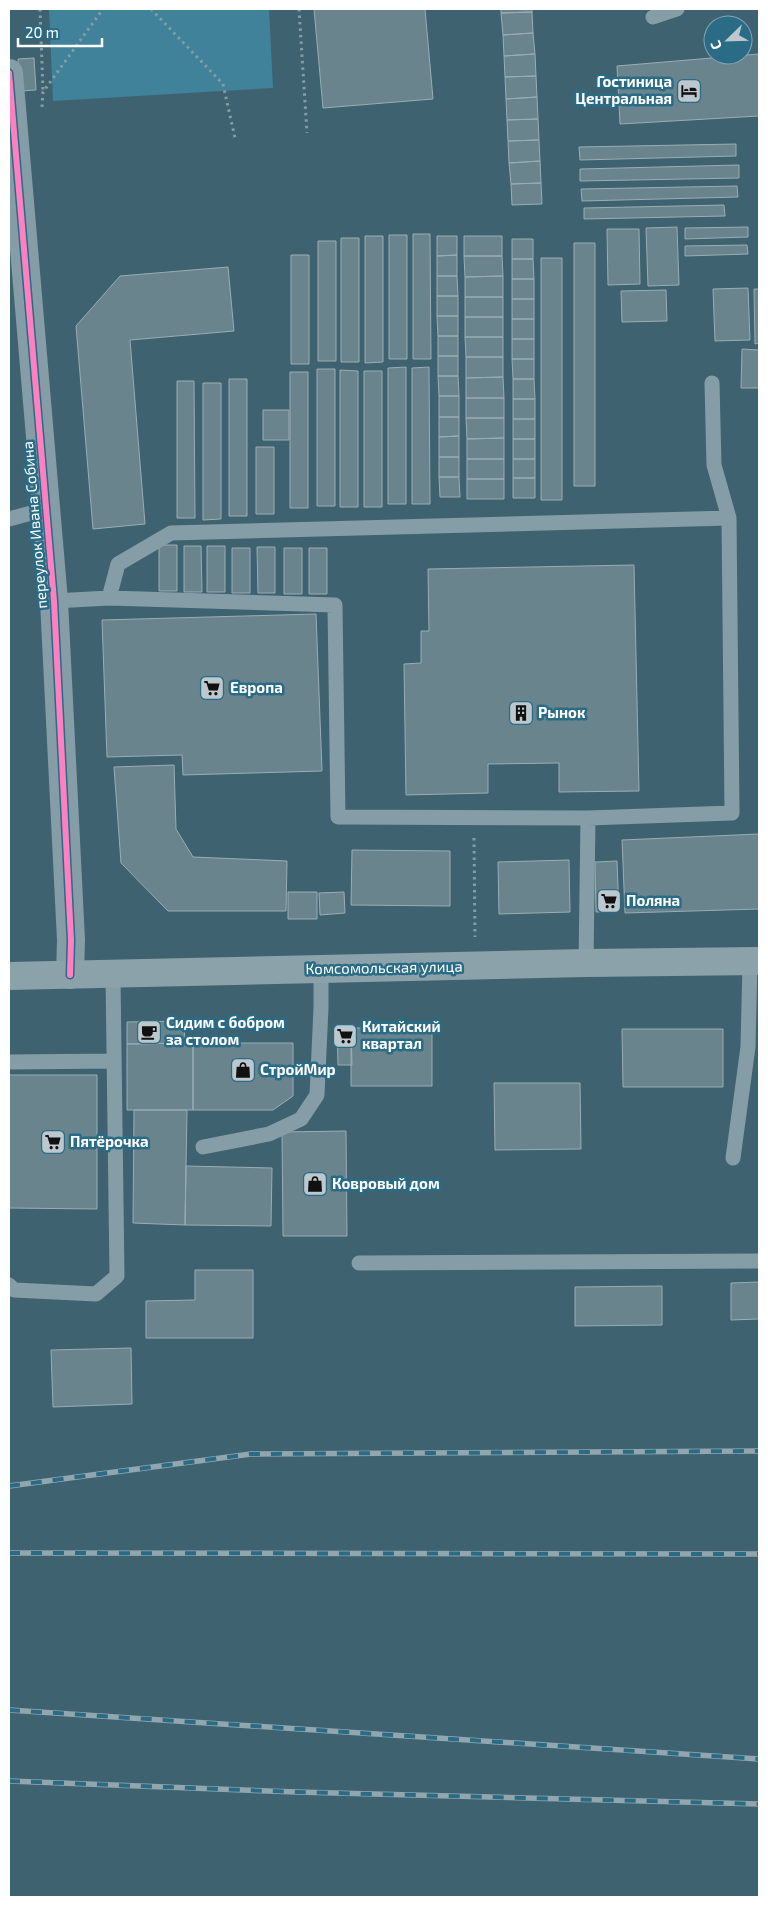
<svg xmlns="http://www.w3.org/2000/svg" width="768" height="1906" font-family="'Exo 2',sans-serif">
<rect width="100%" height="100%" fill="#3f6270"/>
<path fill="#3f829a" d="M49 9H269L273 88 53 101Z"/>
<path fill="#6a848e" stroke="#99adb5" d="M314 9H425L433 99 323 108Z
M501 9H532V12L501 13Z
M532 12 533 33 503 35 501 13Z
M533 33 535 54 504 56 503 35Z
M535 54 536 76 505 77 504 56Z
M759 54V116L620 124 617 66Z
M34 58 36 90 20 91 18 59Z
M536 76 537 97 506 99 505 77Z
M537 97 538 119 507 120 506 99Z
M538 119 539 140 508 141 507 120Z
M539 140 540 161 509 163 508 141Z
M736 144V156L580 160 579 147Z
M540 161 541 183 511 184 509 163Z
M739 165V178L580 181V169Z
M541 183 542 204 512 205 511 184Z
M737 186 738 197 582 201 581 189Z
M724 205 725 216 584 219V208Z
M677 227 679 285 648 286 646 228Z
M748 227V237L685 239V228Z
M607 229H639L640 284 608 285Z
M413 234H430L431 359H413Z
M389 235H407V359H389Z
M365 236H383V362L365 363Z
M437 236H457V255L437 256Z
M464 236H502V256H464Z
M341 238H359V362H341Z
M512 239H533V259H512Z
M318 241H336V361H318Z
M574 243H595V486H574Z
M747 245 748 254 685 256V246Z
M291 255H309V364H291Z
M457 255V276H437V256Z
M464 256H502L503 276 465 277Z
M541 258H562V500H541Z
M512 259H533L534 279H512Z
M228 267 234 331 130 340 145 524 93 529 76 326 120 276Z
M437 276H457L458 296H437Z
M503 276V297H465V277Z
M512 279H534V299H512Z
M748 288 750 340 715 341 713 289Z
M754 289H759V343L755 344Z
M666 290 667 321 622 322 621 291Z
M437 296H458V316H437Z
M465 297H503V317H465Z
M512 299H534V319H512Z
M437 316H458V336H438Z
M465 317H503V337H465Z
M512 319H534V339H512Z
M438 336H458V356H438Z
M465 337H503V357H466Z
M512 339H534V359H512Z
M742 349 759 350V388H741Z
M438 356H458V376H438Z
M466 357H503V377L466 378Z
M512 359H534V379H513Z
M406 367V504H388V368Z
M429 367 430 504H412V368Z
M317 369H335V506H317Z
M340 370 358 371V507H340Z
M364 371H382V507H364Z
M290 372H308V508H290Z
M438 376H458L459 396H439Z
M503 377 504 398H466V378Z
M229 379H247V516H229Z
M513 379H534L535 399H513Z
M177 381H194L195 518H177Z
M203 383H221V519L203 520Z
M439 396H459V417H439Z
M466 398H504V418H466Z
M513 399H535V419H513Z
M263 410H289V440H263Z
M439 417H459V436L439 437Z
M466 418H504V438L467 439Z
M513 419H535V439H513Z
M459 436V457H439V437Z
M504 438V459H467V439Z
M513 439H535V459H513Z
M256 447H274V514H256Z
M439 457H459V477H439Z
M467 459H504V479H467Z
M513 459H535V478H513Z
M439 477H459L460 497H440Z
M513 478H535V498H513Z
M467 479H504V499H467Z
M159 545H177V591H159Z
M184 546H201L202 592H184Z
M207 546H225V592H207Z
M257 547H275V593H258Z
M232 548H250V593H232Z
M284 548H302V594H284Z
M309 548H327V594H309Z
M634 565 639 791 559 792V763L488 764V793L406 795 404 664 421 663V631H429L428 569Z
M316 614 322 771 183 775 182 755 107 757 102 620Z
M174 765 176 829 193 857 287 861 286 911H168L121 863 114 767Z
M759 834V909L625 913 622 840Z
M352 850 450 851V906L351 905Z
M569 860 570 912 499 914 498 862Z
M617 861 619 911 596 912 595 862Z
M288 892H317V919H288Z
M344 892 345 913 320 915 319 893Z
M184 1021 185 1043 127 1044V1022Z
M337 1028H351L352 1065H338Z
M351 1028H432V1086H351Z
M622 1029H723V1087H623Z
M193 1043H293V1096L273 1110H193Z
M193 1043V1110H127V1044Z
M9 1075H97V1209L9 1208Z
M494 1083H580L581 1149 495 1150Z
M134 1110H187L185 1225 133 1223Z
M346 1131 347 1236H283L282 1132Z
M186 1166 272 1168 271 1226 185 1225Z
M195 1270H253V1338H146V1301L195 1300Z
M759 1282V1319L731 1320V1283Z
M662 1286V1325L575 1326V1287Z
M131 1348 132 1404 53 1407 51 1350Z"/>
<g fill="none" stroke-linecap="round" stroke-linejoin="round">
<path stroke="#859da6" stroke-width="3" stroke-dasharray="2.5 4" stroke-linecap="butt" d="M40 9 43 91
M151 9 223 84 235 138
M299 9 307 133
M42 107 43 92 103 9
M474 838 475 937"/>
<path stroke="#859da6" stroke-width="15" d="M653 17 677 9
M712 383 714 465 729 518
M9 519 46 509
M54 601 109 598 118 564 171 533 729 518 732 813 588 818 338 817 335 605 109 598
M586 963 588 818
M9 1062 114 1061
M203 1147 269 1134 301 1119 317 1095 321 1008V969
M733 1158 748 1047 750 962
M359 1263 759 1261
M9 1285 14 1290 96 1294 117 1276 113 975"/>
<path stroke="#859da6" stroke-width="28" d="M9 73 54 601 71 940 70 975"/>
<path stroke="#8ca2ab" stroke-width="28" d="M9 976 586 963 759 961"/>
<defs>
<path id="rail" d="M9 1486 251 1454 759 1451
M9 1553 759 1554
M9 1710 759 1759
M9 1781 296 1792 759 1804"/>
</defs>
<use href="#rail" stroke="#91a6ae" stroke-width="5.5"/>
<use href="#rail" stroke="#2a6b85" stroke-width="4" stroke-dasharray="11" stroke-linecap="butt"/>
<defs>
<path id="cycleway" d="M9 73 54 601 71 940 70 975"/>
</defs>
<use href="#cycleway" stroke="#2a6b85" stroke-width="9"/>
<use href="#cycleway" stroke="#ff80c0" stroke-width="6"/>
</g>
<defs>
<symbol id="hotel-square" viewBox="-11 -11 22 22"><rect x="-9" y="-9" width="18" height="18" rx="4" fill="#bcc8cd" stroke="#2a6b85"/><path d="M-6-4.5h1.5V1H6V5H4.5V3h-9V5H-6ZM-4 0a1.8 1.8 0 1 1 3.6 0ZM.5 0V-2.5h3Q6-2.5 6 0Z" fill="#111"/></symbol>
<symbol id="supermarket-square" viewBox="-11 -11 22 22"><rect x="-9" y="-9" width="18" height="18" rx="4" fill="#bcc8cd" stroke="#2a6b85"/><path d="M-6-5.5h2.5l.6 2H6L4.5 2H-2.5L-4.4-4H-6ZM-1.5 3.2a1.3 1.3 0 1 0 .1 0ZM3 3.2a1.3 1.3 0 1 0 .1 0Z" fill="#111"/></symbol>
<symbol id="building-square" viewBox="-11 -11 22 22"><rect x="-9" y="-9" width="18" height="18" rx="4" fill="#bcc8cd" stroke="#2a6b85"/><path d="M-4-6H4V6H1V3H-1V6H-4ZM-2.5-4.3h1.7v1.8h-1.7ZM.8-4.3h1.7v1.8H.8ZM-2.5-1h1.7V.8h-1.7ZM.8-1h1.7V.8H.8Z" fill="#111"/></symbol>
<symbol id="cafe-square" viewBox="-11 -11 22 22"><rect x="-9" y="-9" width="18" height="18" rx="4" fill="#bcc8cd" stroke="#2a6b85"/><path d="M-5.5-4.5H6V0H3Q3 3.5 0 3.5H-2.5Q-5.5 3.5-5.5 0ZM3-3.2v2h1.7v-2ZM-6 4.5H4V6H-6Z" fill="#111"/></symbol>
<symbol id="shop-square" viewBox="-11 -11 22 22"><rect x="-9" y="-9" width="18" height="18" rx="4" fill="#bcc8cd" stroke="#2a6b85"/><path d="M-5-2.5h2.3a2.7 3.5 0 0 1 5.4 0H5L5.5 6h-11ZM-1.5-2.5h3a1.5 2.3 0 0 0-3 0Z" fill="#111"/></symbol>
</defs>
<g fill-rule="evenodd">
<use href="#hotel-square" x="675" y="77" width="28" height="28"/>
<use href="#supermarket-square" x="198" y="674" width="28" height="28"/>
<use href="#building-square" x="507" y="699" width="28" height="28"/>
<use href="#supermarket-square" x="595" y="887" width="28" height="28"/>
<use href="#cafe-square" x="135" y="1018" width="28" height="28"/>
<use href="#supermarket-square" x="331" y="1022" width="28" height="28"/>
<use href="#shop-square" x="229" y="1056" width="28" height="28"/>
<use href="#supermarket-square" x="39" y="1128" width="28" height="28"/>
<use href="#shop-square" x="301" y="1170" width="28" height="28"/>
</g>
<g text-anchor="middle" stroke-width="5" stroke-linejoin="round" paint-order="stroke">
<g font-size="15" font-weight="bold" fill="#fff" stroke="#2a6b85" text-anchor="start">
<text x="672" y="87" text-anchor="end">Гостиница<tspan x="672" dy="17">Центральная</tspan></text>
<text x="230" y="693">Европа</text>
<text x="538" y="718">Рынок</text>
<text x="626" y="906">Поляна</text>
<text x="166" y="1028">Сидим с бобром<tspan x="166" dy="17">за столом</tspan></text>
<text x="362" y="1032">Китайский<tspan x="362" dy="17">квартал</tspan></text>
<text x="260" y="1075">СтройМир</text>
<text x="70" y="1147">Пятёрочка</text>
<text x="332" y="1189">Ковровый дом</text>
</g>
<g font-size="15" fill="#fff" stroke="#2a6b85">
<text transform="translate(35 525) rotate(-95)" y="5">переулок Ивана Собина</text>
<text transform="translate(384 968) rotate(-1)" y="5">Комсомольская улица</text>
</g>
</g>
<rect width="768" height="1906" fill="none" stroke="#ffffff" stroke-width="20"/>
<g transform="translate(728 40) rotate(247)"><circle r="24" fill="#2a6b85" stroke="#7fa6b6"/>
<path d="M0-4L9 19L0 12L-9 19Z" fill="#bcc8cd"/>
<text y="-8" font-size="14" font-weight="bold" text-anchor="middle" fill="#ffffff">С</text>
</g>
<path d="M18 38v8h84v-8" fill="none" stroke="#ffffff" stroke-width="2.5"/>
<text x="25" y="38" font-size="15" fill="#ffffff" stroke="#2a6b85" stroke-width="4" paint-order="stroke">20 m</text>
</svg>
